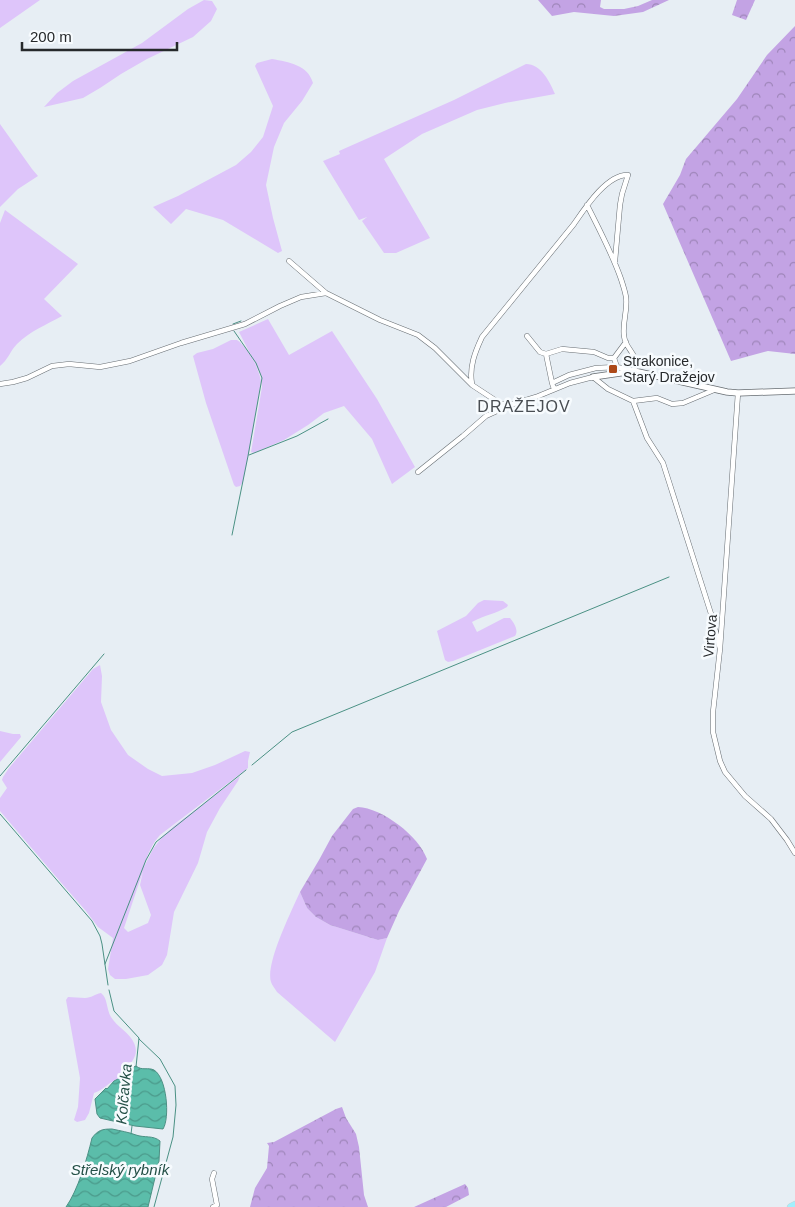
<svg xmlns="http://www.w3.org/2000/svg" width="795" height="1207" font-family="Helvetica,sans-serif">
<defs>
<pattern id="forest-crowns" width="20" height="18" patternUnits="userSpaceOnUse" patternTransform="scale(1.25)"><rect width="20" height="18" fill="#c3a3e4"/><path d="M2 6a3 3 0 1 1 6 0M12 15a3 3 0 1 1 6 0" fill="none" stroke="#9e85b9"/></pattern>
<pattern id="water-waves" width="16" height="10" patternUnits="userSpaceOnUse" patternTransform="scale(1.25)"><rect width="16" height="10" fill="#5bbdaa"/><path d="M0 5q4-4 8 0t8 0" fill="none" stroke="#4b9a8b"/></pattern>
</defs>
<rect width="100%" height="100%" fill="#e7eef4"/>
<path fill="#dec5fa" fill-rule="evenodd" d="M0 0H40L0 28Z
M204 0 212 1 217 9 211 21 193 37 147 59 121 74 100 88 83 98 44 107 57 93 73 81 142 43 188 9Z
M272 59C289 62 308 65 313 83L302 101 284 123 274 147 266 185 273 218 282 251 278 253 223 220 186 209 171 224 153 207 178 196 236 165 251 152 263 137 273 106 255 66 257 63Z
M526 64C541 64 550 82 555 94L505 103 477 110 422 134 384 159 430 238 396 253H384L362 221 367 217 359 220 323 161 340 154 339 151 454 100Z
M0 124 32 169 38 176 18 189 0 207Z
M5 210 78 264 44 299 62 316C46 325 30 331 17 344 10 351 8 360 0 366V223Z
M268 319 289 355 332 331 377 399 415 467 392 484 372 439 344 406 324 413 308 425 284 440 254 453 251 452 262 387 261 375 239 332Z
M231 340H237C247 346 260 370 261 382L249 453 243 482 240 486 236 487 234 485 206 403 193 356 197 353 213 349Z
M484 600 503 601 508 605 507 607C496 614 484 615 472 622L477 632 504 618H510C514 623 519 630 515 636L453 661 448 662 445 660 437 631 466 616 478 603Z
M100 665 102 676 101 702 111 730 128 755 148 769 162 776 192 773 215 765 245 751 250 752 248 761V768L160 835C152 844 147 855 144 867L153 849 162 837 174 826 240 776 238 781 220 808 207 832 198 863 174 912 167 955 162 965 148 975 126 979H115L110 975 108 969 113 938 98 927 86 911 64 886 0 811V798L7 788 2 780 3 777 9 768 93 669ZM143 871 140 885 151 915 148 923 128 932 124 928Z
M0 731 13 734H20L21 737 0 762Z
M300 892 307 908 316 917 330 925 378 940 387 938 375 972 335 1042 277 992C275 989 272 985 271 982 265 964 292 910 300 892Z
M101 993C108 998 106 1009 111 1017 117 1027 130 1033 134 1043 139 1054 133 1060 127 1068 125 1070 123 1075 121 1077 118 1080 113 1081 110 1083 105 1087 100 1091 94 1093L89 1113 85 1120 77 1122 74 1120 78 1107 80 1078 66 1000 68 997C74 997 79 998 85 998 91 998 95 994 101 993Z"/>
<path fill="url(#forest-crowns)" d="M538 0H601L600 7 604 9H624L638 6 652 0H669L643 12 614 16 574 12 552 16Z
M737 0H755L746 20 732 15Z
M795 26V354L768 351 731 361 663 204 680 175 686 159 737 99 767 55Z
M358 807C382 808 419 836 427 859L399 911 387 938 378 940 330 925 316 917 307 908 300 892 319 860 332 836 353 809Z
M342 1107 346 1118 356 1134 359 1147 364 1195 368 1207H250L255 1188 267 1168 269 1146 267 1143 274 1142 336 1109Z
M465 1184 468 1188 469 1195 446 1207H414Z"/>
<path fill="url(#water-waves)" stroke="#4b9184" d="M136 1066C142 1071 148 1067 154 1070 167 1078 170 1118 163 1129L135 1126 100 1118 97 1114 95 1099 106 1088 107 1089 114 1081 120 1078 125 1070Z
M112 1129C121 1131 128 1132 136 1135 144 1138 153 1135 160 1141L159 1161 148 1207H66C78 1190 87 1159 92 1138 98 1130 102 1129 112 1129Z"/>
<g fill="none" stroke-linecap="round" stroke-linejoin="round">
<path stroke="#4b9184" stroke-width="1" d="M233 324 241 321
M249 455 297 436 328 419
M232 535 248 456 262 378 256 363 234 331
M252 765 292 732 669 577
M0 776 104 654
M0 814 92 921 100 936 102 944 108 985
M105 964 146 860 156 842 246 770
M109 990 114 1011 139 1038 136 1067
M139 1039 160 1059 175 1086 176 1105 173 1137 154 1207
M131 1134 132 1126"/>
<defs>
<path id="minor" d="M587 205C599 229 612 253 621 279 623 285 625 291 626 297 628 310 622 323 624 336 626 352 639 351 634 371L617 367
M289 261 326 293 380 320 418 335 435 348 472 385 501 404H513L536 397 570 383 593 377 608 389 633 401 647 438 663 463 713 620 720 649
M527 336 540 352 546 354
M552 383 569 375 596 368 617 367 614 358 626 342
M0 384 13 382 27 378 52 366 69 364 100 367 130 361 181 343 245 324 280 306 301 297 326 293
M472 384C469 367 475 352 482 337L574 224C585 208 607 174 628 175L622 194 620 205 615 261
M554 389 552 383 546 354 562 349 594 352 608 358H614
M738 393 720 649 713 712V732L720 761 725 772 745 796 771 819 787 840 795 853
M633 401 657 398 672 404 683 403 714 390
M418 472 463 436 486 416 497 411 500 408 501 404
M213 1207 217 1205 212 1179 214 1173"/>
<path id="tertiary" d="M593 377 634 371 727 392 738 393 795 391"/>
<path id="primary" d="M791 1207 795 1205"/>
</defs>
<use href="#minor" stroke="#676d72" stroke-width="5.5"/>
<use href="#tertiary" stroke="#676d72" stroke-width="7"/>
<use href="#primary" stroke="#cbcccc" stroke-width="8"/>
<use href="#minor" stroke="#fff" stroke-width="4.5"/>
<use href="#tertiary" stroke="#fff" stroke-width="5.5"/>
<use href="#primary" stroke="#a2f0fd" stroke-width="7"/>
</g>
<rect fill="#ac4818" stroke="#f7fbfe" stroke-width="2" x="608" y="364" width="10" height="10" rx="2.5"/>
<g text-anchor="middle" stroke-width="5" stroke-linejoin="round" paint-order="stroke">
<g font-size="14" fill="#26292b" stroke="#f7fbfe" text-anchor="start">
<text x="623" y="366">Strakonice,<tspan x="623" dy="16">Starý Dražejov</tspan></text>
</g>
<g font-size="14" fill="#26292b" stroke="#f7fbfe">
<text transform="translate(710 636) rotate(-85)" y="5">Virtova</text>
</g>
<g font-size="15" font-style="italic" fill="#245047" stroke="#f7fbfe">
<text transform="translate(124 1094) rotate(-85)" y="5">Kolčavka</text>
<text x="120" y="1175">Střelský rybník</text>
</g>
<g font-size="16" letter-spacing="1" fill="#484d52" stroke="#f7fbfe">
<text x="524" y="412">DRAŽEJOV</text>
</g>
</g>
<path d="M22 42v8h155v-8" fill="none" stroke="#26292b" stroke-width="2.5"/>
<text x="30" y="42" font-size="15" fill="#26292b" stroke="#f7fbfe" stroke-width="4" paint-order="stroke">200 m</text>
</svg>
